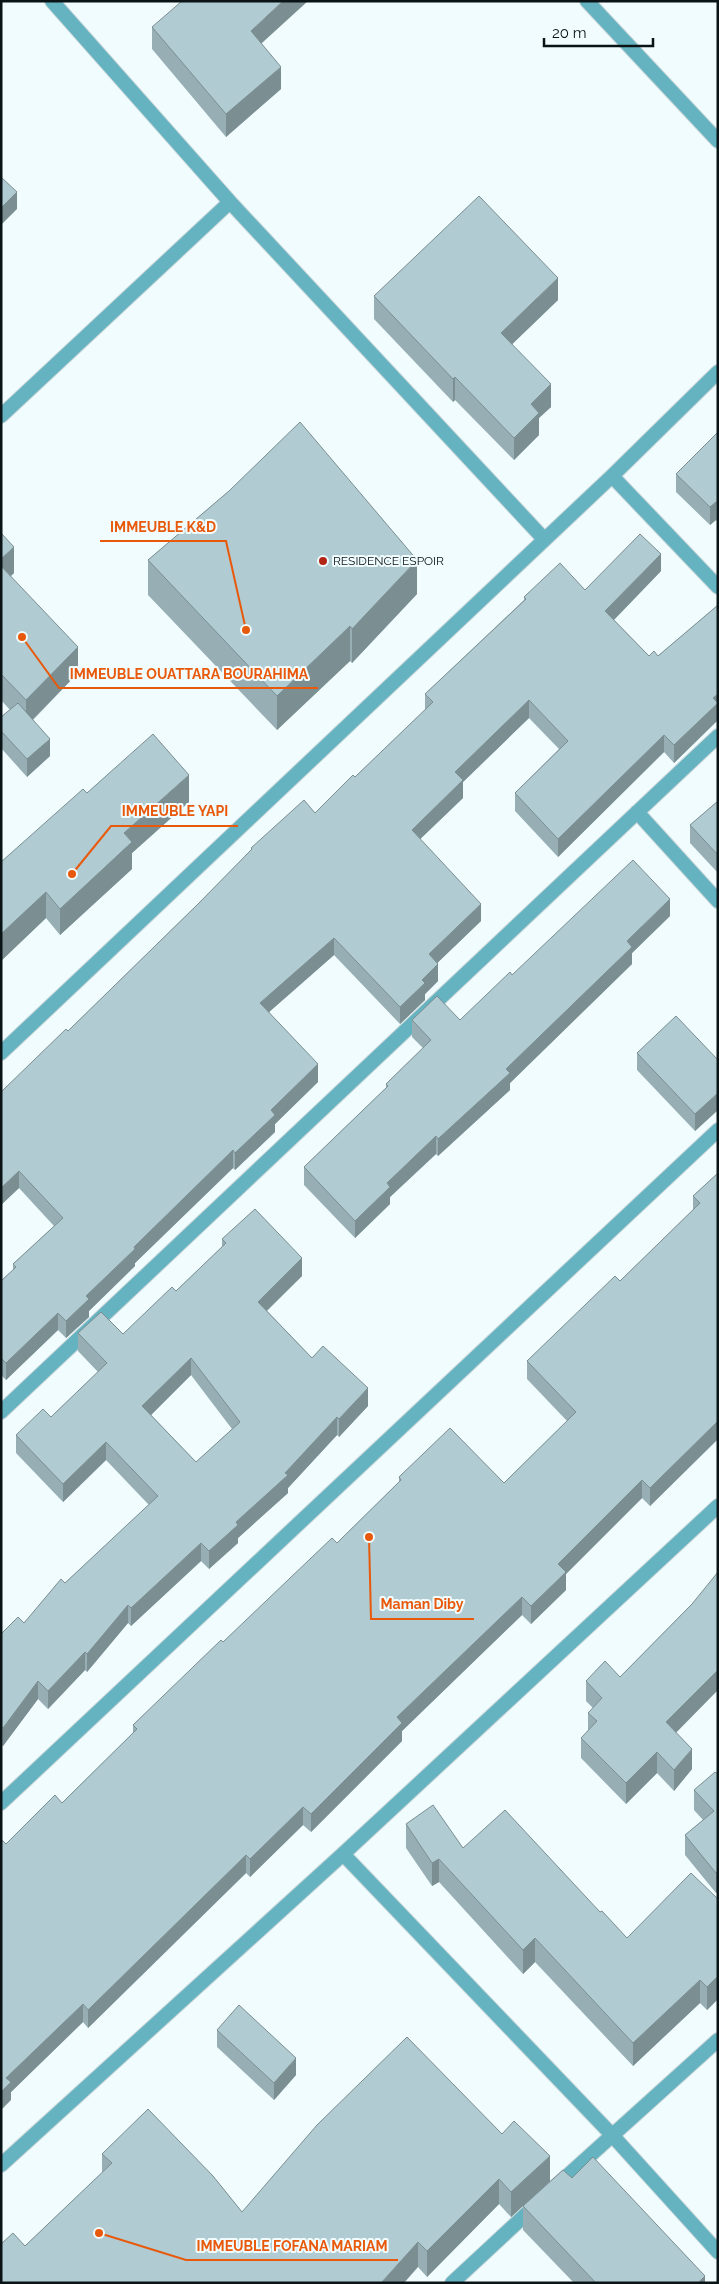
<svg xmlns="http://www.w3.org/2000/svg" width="719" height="2284" font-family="Raleway,sans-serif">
<rect width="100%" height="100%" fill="#f1fcfe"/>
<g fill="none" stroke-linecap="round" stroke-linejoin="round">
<defs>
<path id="minor" d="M52 1 230 202 544 539
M587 1 718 141
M1 416 230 202
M612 476 718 587
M637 812 718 901
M1 1053 612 476 718 372
M1 1412 718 736
M1 1803 718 1130
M343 1854 612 2135 718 2252
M1 2165 343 1854 718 1506
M555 2187 718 2040
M452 2283 536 2205"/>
</defs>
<use href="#minor" stroke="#ccd7d9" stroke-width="16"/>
<use href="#minor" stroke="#65b3c1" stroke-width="14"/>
</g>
<path fill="#97afb4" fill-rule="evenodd" d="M152 27 261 44 281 89 226 137 152 49Z
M374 296 558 300 512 344 551 407 539 418V435L514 460 455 400 453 402 374 319Z
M718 432V522L716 520 710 525 676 492V474Z
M229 491 417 594 352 663 350 661 277 730 148 595V560Z
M1 533 14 573 11 576 78 673 33 720 50 756 27 777 1 748V717L10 710 1 700Z
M661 571 614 620 649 656H658L718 605V720L674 763 664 752 558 857 515 811V793L559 749 529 718 463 782V798L420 839 481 921 437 963 438 981 425 994V1000L400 1024 334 955 269 1012 318 1082 275 1124V1132L235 1170 233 1168 135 1263V1266L89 1311V1317L66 1338 58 1330 6 1380 2 1376 1 1281 13 1270V1264L54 1226 19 1188 1 1205 68 1031 198 904 251 851V848L315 813 355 777 425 710V694L524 600V597L585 590Z
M87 793 189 802 132 853V869L60 935 46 918 1 961V862Z
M718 801V873L690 843V825Z
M670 916 632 953V964L510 1083V1090L438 1156 436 1154 390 1197V1204L355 1238 304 1185V1167L386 1088V1084L423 1048 412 1037V1020H460L512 975Z
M637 1053 718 1060V1110L695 1131 637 1070Z
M718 1173V1439L650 1506 642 1498 566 1574V1590L531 1624 522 1615 402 1731V1741L311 1832 303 1825 250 1877 246 1873 88 2028 83 2022 11 2092V2100L6 1844 62 1803 133 1733V1725L223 1642 337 1543 399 1482V1477L504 1483 567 1421 527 1379V1361L620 1281 693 1210V1196Z
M222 1239 302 1276 267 1311 312 1358 368 1406 339 1437 337 1435 288 1488V1493L238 1538V1543L209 1569 201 1561 131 1626 128 1623 87 1672 85 1670 48 1709 38 1699 3 1746 1 1745V1634L24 1623 65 1583 149 1505 106 1460 63 1502 16 1453V1435L51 1417 98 1372 78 1351V1333L123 1334 176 1291 222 1247ZM191 1375 232 1429 196 1462 151 1415Z
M692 1604 676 1733 692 1769 674 1791 657 1773 626 1804 581 1758V1738L588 1731V1713L593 1708 586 1701V1681L620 1677Z
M718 1774 716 1893 685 1855V1835L703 1820 694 1810V1790Z
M406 1824 463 1848 600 1912 627 1938 718 1899V1999L707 2010 700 2003 633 2066 535 1962 523 1974 439 1882 432 1886 406 1848Z
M217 2030 296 2075 274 2100 217 2047Z
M502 2134 550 2181 572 2178 705 2283H574L523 2230V2206L511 2217 499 2204 427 2277 418 2267 25 2246 102 2173V2154L242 2212Z"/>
<path fill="#7b8e92" d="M283 1H308L251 53V31Z
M281 67V89L226 137V114Z
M17 192V209L1 225V208Z
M558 278V300L501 355V333Z
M455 377V400L453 402V379Z
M551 384V407L539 418V435L514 460V438L531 404Z
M716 502V520L710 525V507Z
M14 547V573L1 585V559Z
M661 554V571L605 629V611Z
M417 560V594L352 663V629Z
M350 626V661L277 730V696Z
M78 647V673L26 726V700Z
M718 694V720L674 763V745L713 698Z
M529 700V718L463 782V798L412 847V830L455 772Z
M664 735V752L558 857V839Z
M50 739V756L27 777V759Z
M189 775V802L132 853V869L60 935V909L124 833Z
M46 892V918L1 961V934Z
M670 899V916L632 953V964L510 1083V1090L438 1156V1139L627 941Z
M481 904V921L429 971V954Z
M334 938V955L260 1020V1003Z
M438 964V981L425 994V1000L400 1024V1007L422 980Z
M318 1064V1082L275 1124V1132L235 1170V1153L271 1110Z
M718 1093V1110L695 1131V1114Z
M436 1136V1154L390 1197V1204L355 1238V1221L387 1183Z
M233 1150V1168L135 1263V1266L89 1311V1317L66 1338V1321L86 1296 155 1226Z
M19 1171V1188L1 1205V1188Z
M302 1258V1276L258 1319V1302Z
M58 1313V1330L6 1380V1363Z
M191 1358V1375L142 1424V1406Z
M1 1359H2L1 1377Z
M368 1388V1406L339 1437V1419Z
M337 1417V1435L288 1488V1493L238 1538V1543L209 1569V1551L236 1522 285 1473Z
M718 1421V1439L650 1506V1488Z
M106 1442V1460L63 1502V1484Z
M642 1480V1498L566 1574V1590L531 1624V1606L558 1564Z
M201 1543V1561L131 1626V1608Z
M522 1597V1615L402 1731V1741L311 1832V1814L397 1717Z
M128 1605V1623L87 1672V1654Z
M85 1652V1670L48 1709V1691Z
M718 1670V1690L666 1743V1722Z
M38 1681V1699L3 1746V1728Z
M692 1749V1769L674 1791V1770Z
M657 1752V1773L626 1804V1783Z
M303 1807V1825L250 1877V1859Z
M246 1855V1873L88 2028V2010Z
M439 1859V1882L432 1886V1863Z
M718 1872V1892L716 1893V1873Z
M535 1938V1962L523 1974V1950Z
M718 1976V1999L707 2010V1987Z
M700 1980V2003L633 2066V2043Z
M83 2004V2022L11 2092V2100L1 2110V2092L6 2078Z
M296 2058V2075L274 2100V2083Z
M550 2156V2181L511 2217V2192Z
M499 2179V2204L427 2277V2251Z
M418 2242V2267L404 2283H381Z
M705 2276V2283H698Z"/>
<path fill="#b0cbd1" stroke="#7b8e92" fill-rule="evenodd" d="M182 1H283L251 31 281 67 226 114 152 27Z
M1 177 17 192 1 208Z
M479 196 558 278 501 333 551 384 531 404 539 413 514 438 455 377 453 379 374 296Z
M300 422 417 560 352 629 350 626 277 696 148 560 229 491Z
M718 432V504L716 502 710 507 676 474Z
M1 533 14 547 1 559Z
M640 534 661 554 605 611 649 656 654 651 658 656 718 605V694L713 698 718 703 674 745 664 735 558 839 515 793 568 741 529 700 455 772 463 780 412 830 481 904 429 954 438 964 422 980 425 983 400 1007 334 938 260 1003 318 1064 271 1110 275 1115 235 1153 233 1150 134 1247 135 1249 86 1296 89 1299 66 1321 58 1313 6 1363 2 1359H1V1281L16 1267 13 1264 63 1218 19 1171 1 1188V1092L66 1029 68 1031 198 904 252 849 251 848 304 800 315 813 353 775 355 777 433 702 425 694 526 599 524 597 560 563 585 590Z
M1 566 78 647 26 700 1 674Z
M18 703 50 739 27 759 1 731V717Z
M153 734 189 775 124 833 132 842 60 909 46 892 1 934V862L83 789 87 793Z
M718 801V855L690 825Z
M633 860 670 899 627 941 632 947 506 1069 510 1073 438 1139 436 1136 387 1183 390 1187 355 1221 304 1167 388 1086 386 1084 431 1040 412 1020 437 996 460 1020 510 972 512 975Z
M676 1016 718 1060V1093L695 1114 637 1053Z
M718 1173V1421L650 1488 642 1480 558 1564 566 1572 531 1606 522 1597 397 1717 402 1723 311 1814 303 1807 250 1859 246 1855 88 2010 83 2004 6 2078 11 2082 1 2092V1839L6 1844 55 1795 62 1803 137 1729 133 1725 221 1640 223 1642 332 1538 337 1543 401 1480 399 1477 450 1428 504 1483 576 1412 527 1361 615 1276 620 1281 700 1203 693 1196Z
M255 1209 302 1258 258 1302 312 1358 323 1346 368 1388 339 1419 337 1417 285 1473 288 1475 236 1522 238 1525 209 1551 201 1543 131 1608 128 1605 87 1654 85 1652 48 1691 38 1681 3 1728 1 1727V1634L18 1617 24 1623 61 1579 65 1583 158 1496 106 1442 63 1484 16 1435 43 1409 51 1417 107 1363 78 1333 101 1312 123 1334 172 1287 176 1291 226 1243 222 1239ZM191 1358 240 1422 196 1462 142 1406Z
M718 1572V1670L666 1722 692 1749 674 1770 657 1752 626 1783 581 1738 597 1721 588 1713 602 1698 586 1681 605 1661 620 1677 692 1604Z
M715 1772 718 1774V1872L716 1873 685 1835 714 1811 694 1790Z
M433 1805 463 1848 505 1810 600 1912 602 1911 627 1938 691 1873 718 1899V1976L707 1987 700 1980 633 2043 535 1938 523 1950 439 1859 432 1863 406 1824Z
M239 2005 296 2058 274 2083 217 2030Z
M407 2037 502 2134 514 2121 550 2156 511 2192 499 2179 427 2251 418 2242 381 2283H1V2244L13 2233 25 2246 112 2163 102 2154 148 2109 213 2176 242 2212 317 2125Z
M593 2157 705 2276 698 2283H596L523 2206 563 2170 572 2178Z"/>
<circle fill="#b22413" stroke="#f1fcfe" stroke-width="2" cx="323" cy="561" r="5"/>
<g text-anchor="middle" stroke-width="4" stroke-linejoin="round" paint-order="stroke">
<g font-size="12" fill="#0a1416" stroke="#f1fcfe" text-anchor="start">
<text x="333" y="565">RESIDENCE ESPOIR</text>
</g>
</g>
<path fill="none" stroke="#e8590c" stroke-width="2" d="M246 630L226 541H100M22 637L59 688H318M72 874L111 826H238M369 1537L371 1619H474M99 2233L186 2260H398"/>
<g fill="#e8590c" stroke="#f1fcfe" stroke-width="2">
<circle cx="246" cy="630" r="5"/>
<circle cx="22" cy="637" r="5"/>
<circle cx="72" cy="874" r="5"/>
<circle cx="369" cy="1537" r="5"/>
<circle cx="99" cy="2233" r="5"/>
</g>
<g font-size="14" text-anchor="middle" font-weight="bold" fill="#e8590c" stroke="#f1fcfe" stroke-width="4" stroke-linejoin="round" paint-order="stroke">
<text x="163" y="532">IMMEUBLE K&amp;D</text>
<text x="189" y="679">IMMEUBLE OUATTARA BOURAHIMA</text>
<text x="175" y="816">IMMEUBLE YAPI</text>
<text x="422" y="1609">Maman Diby</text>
<text x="292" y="2251">IMMEUBLE FOFANA MARIAM</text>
</g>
<rect width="719" height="2284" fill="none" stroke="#0a1416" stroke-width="5"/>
<path d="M544 38v8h109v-8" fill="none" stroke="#0a1416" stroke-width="2.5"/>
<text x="552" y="38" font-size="15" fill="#0a1416" stroke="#f1fcfe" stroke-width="4" paint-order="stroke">20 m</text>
</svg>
